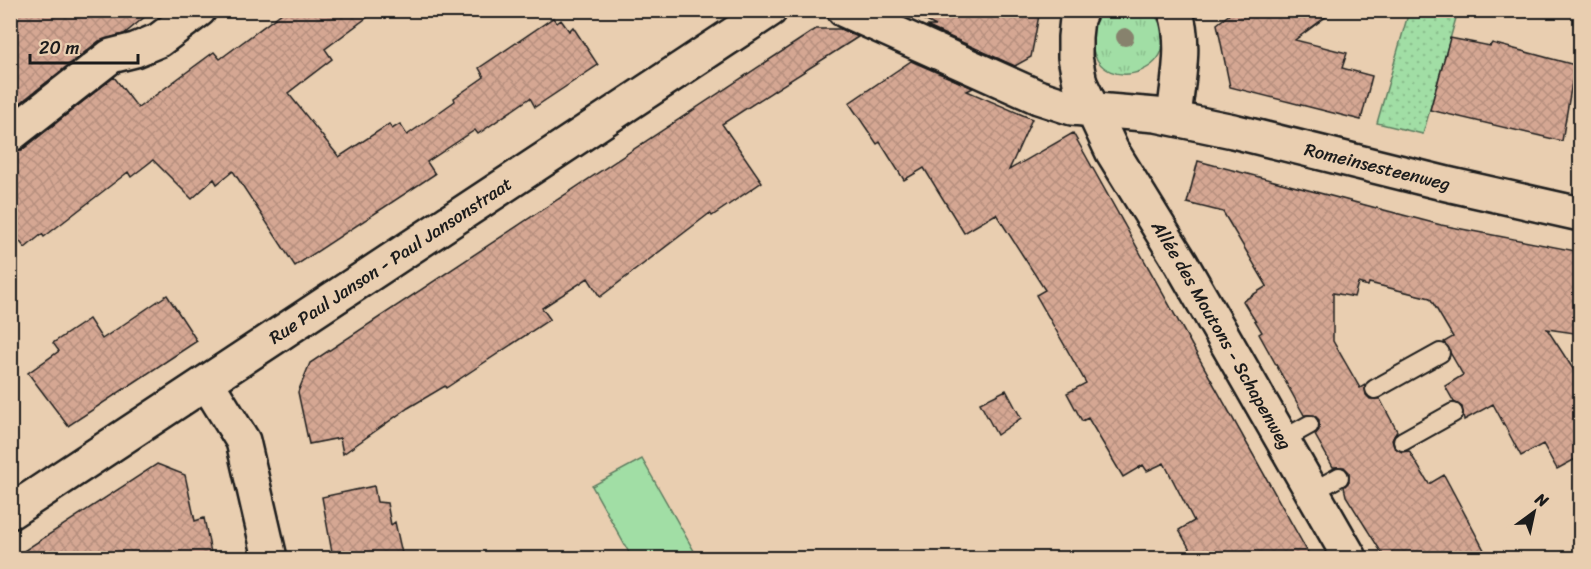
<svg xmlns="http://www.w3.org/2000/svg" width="1591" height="569" font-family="Sriracha,sans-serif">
<defs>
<pattern id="grass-tufts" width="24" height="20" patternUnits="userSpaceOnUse" patternTransform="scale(1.5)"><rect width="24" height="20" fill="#a1dea5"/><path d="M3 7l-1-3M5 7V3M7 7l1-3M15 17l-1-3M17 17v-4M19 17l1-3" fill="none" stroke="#8abe8d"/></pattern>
<pattern id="park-dots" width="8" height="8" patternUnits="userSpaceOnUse" patternTransform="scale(1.5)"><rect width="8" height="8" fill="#a1dea5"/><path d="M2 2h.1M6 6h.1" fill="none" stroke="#8abe8d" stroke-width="1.8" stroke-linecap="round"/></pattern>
<pattern id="building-cross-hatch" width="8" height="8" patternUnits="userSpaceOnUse" patternTransform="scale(1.5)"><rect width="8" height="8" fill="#d5a793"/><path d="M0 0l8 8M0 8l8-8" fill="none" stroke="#b68f7e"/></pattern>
</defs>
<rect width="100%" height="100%" fill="#e9ceb0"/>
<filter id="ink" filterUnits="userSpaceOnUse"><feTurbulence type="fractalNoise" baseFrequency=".0167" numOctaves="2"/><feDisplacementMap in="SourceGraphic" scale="12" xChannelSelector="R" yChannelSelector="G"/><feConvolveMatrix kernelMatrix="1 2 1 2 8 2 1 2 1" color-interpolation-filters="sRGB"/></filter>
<g filter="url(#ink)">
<path fill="url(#grass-tufts)" stroke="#5e7d60" stroke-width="1.5" d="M1103 11H1152C1197 68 1099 102 1092 44 1090 31 1094 20 1103 11Z"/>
<path fill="url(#park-dots)" stroke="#5e7d60" stroke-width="1.5" d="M1409 11H1458L1423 134 1377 123Z"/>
<path fill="#a1dea5" stroke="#5e7d60" stroke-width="1.5" d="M642 459 698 558H632L592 486Z"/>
<path fill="url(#building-cross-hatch)" stroke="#1c1c1c" stroke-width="1.5" d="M10 10H153L124 34 99 41 10 111Z
M286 10H377L325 49 332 59 288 93 339 157 389 124 392 129 400 124 407 135 455 101 454 98 484 77 479 68 553 18 557 23 561 20 569 31 573 27 598 65 535 107 530 98 478 134 475 130 427 162 435 174 295 266 233 171 217 184 214 179 192 199 153 160 131 177 128 172 44 237 42 234 25 248 10 229V153L22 150 114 77 138 108 214 52 220 59Z
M905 10H1040L1031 57 1015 66 926 26H936Z
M1235 10H1335L1295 40 1347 53 1342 68 1372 76 1361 120 1230 87 1217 24Z
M816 29H840L858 37 722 124 762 182 712 216 710 213 600 297 588 278 542 308 550 319 446 388 445 386 408 408 343 454 340 438 309 444 298 392 310 363Z
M1450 38 1490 46 1492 43 1575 65 1562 141 1430 110Z
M911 61 973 88 967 91 1032 119 1009 170 1073 133 1311 558H1195L1179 530 1194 521 1164 463 1147 471 1143 465 1123 477 1088 418 1082 421 1067 393 1086 383 1036 295 1045 290 996 214 964 233 924 168 904 180 880 142 877 144 849 103Z
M1198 161 1441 225 1581 252V334L1547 329 1581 381V456L1557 469 1543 444 1521 456 1493 404 1464 420 1462 407 1454 402 1445 386 1463 375 1444 342 1453 337 1430 298 1369 283 1368 286 1358 283 1354 297 1333 293V341L1360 388 1365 385 1366 395 1370 399H1380L1397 431 1392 440 1394 447 1402 452 1409 451 1429 484 1444 475 1484 550 1469 558H1385L1346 496 1344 487 1349 482V472L1344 467H1333L1315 435 1319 430V420L1314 415H1304L1259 334 1262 332 1243 301 1267 286 1223 212 1187 203Z
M167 295 197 341 68 426 28 373 59 351 53 343 89 319 102 339Z
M1006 390 1021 418 997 435 980 403Z
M157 464 185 475 195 521 204 518 212 558H13Z
M374 486 377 502 387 503 391 525 395 522 403 558H333L322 497Z"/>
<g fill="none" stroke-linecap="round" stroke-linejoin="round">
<defs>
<path id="service" d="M1375 389 1440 353
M1282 440 1309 425
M1403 441 1453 413
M1312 492 1339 477"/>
<g id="minor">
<path id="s1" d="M844 10 1038 97 1072 108 1156 115 1233 131 1447 184 1580 214"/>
<path id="s2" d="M1081 10 1077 19 1075 37V57L1080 83 1112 151 1181 263 1350 558"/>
<path d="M1174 118C1177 84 1187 44 1175 10"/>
<path d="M10 135 111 56 135 50 159 40 199 10"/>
<path d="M207 383 243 441 270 558"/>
<path id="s3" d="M10 512 770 10"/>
</g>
</defs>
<use href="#service" stroke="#1c1c1c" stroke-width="22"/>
<use href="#minor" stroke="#1c1c1c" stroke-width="38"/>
<use href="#service" stroke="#e9ceb0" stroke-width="18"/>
<use href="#minor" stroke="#e9ceb0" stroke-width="33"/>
</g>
<circle fill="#87826d" cx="1125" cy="37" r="9"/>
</g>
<g text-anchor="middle" stroke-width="4.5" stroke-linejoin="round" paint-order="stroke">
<g font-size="18" fill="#1c1c1c" stroke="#e9ceb0">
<text dy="6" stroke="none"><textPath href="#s1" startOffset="560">Romeinsesteenweg</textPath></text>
<text dy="6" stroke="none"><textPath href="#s3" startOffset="456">Rue Paul Janson - Paul Jansonstraat</textPath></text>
<text dy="6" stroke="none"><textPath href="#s2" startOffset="364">Allée des Moutons - Schapenweg</textPath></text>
</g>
</g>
<rect width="1591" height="569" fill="none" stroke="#e9ceb0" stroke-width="36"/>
<rect x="18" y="18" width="1555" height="533" fill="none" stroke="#1c1c1c" stroke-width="2" filter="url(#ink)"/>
<g transform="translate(1534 512) rotate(33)" stroke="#e9ceb0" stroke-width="4.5" paint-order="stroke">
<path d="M0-4.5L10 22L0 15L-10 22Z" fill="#1c1c1c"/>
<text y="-9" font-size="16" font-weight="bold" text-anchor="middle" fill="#1c1c1c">N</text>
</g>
<path d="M30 54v9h108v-9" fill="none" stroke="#1c1c1c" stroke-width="3"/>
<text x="39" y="54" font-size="18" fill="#1c1c1c" stroke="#e9ceb0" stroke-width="4.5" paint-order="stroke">20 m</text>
</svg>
